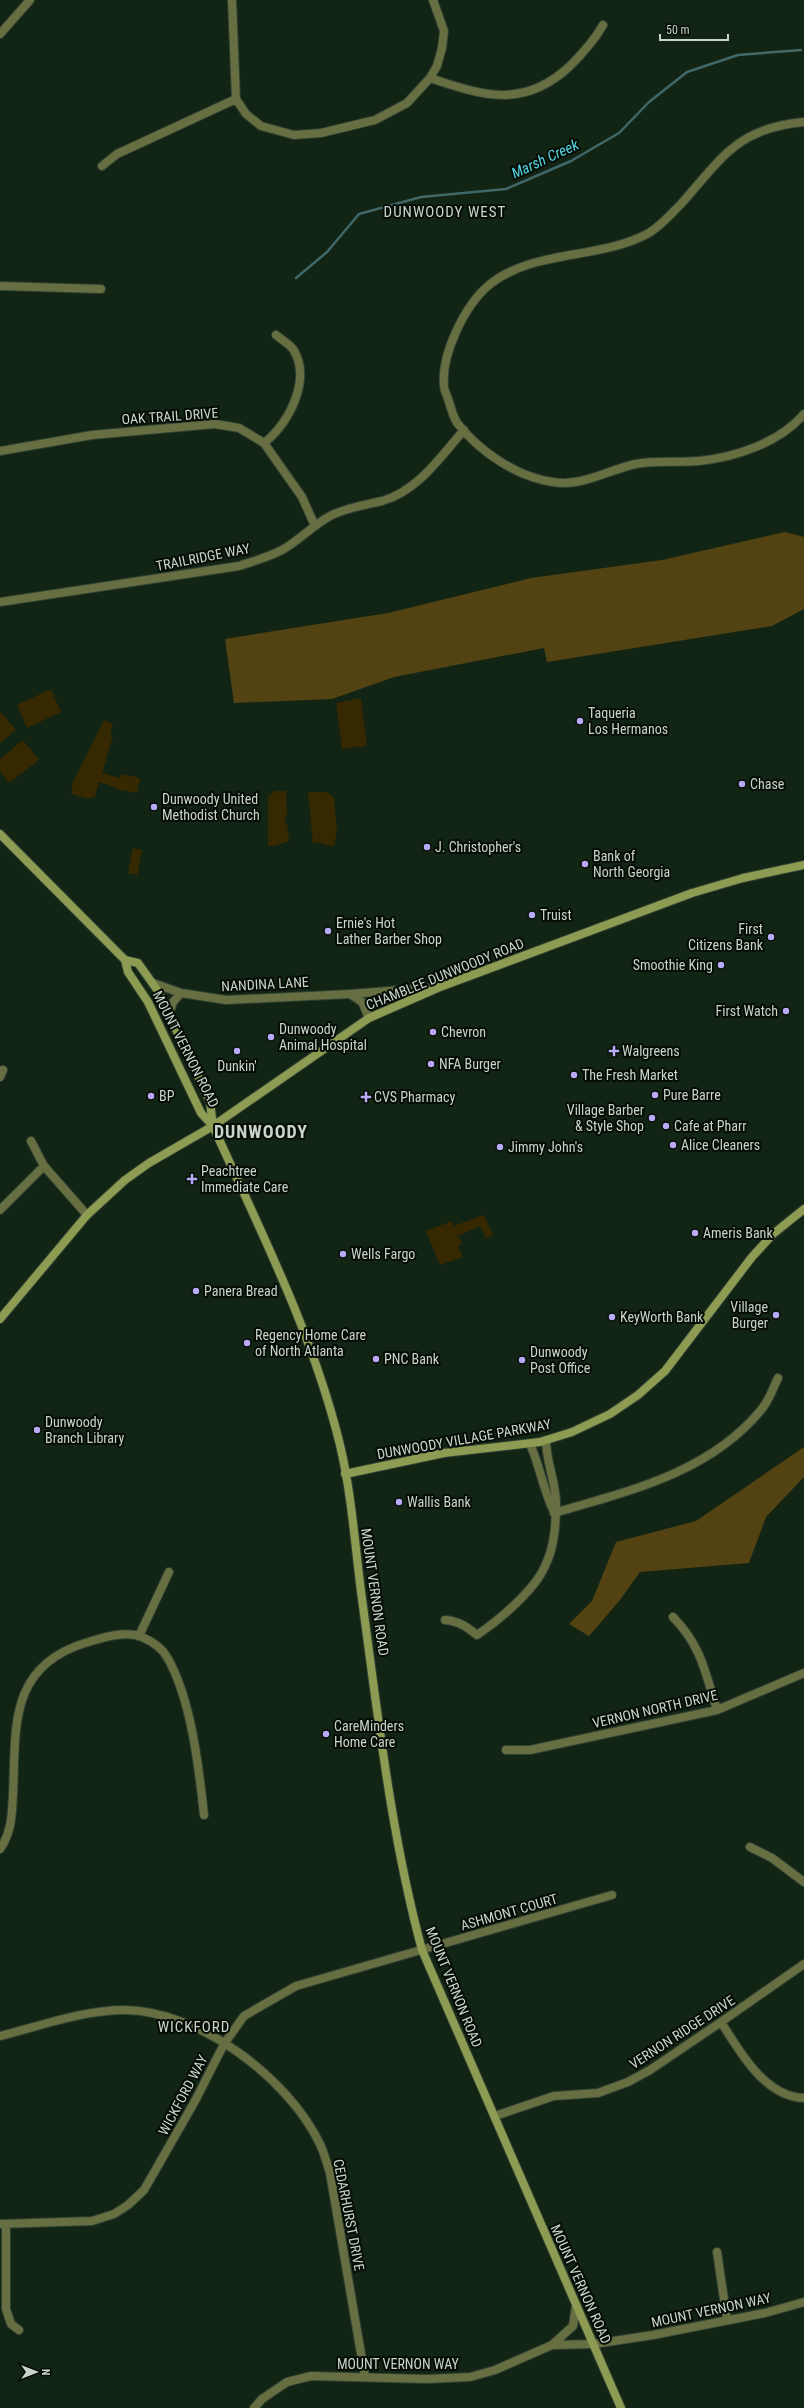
<svg xmlns="http://www.w3.org/2000/svg" width="804" height="2408" font-family="'Roboto Condensed',sans-serif">
<rect width="100%" height="100%" fill="#122514"/>
<path fill="#362800" d="M51 689 61 712 27 728 17 705Z
M361 698 367 746 342 749 336 703Z
M0 711 16 730 0 743Z
M104 720 113 724 110 735 113 736 102 773 121 778 122 774 140 778 137 793 115 789V787L99 782 95 796 89 799 71 794 73 782Z
M23 740 39 760 9 783 0 771V759Z
M276 791H286L287 816H285V822L287 823 289 841 275 846H268V796Z
M308 792H326L334 797 337 830 334 846C326 846 321 842 313 843Z
M133 848 142 850 137 875 128 873Z
M484 1215 493 1235 486 1239 480 1226 458 1236 462 1244 458 1246 463 1257 440 1265 426 1231 452 1221 454 1226Z"/>
<path fill="#544312" d="M785 532 804 537V609L772 626 547 662 544 648 394 677 332 699 234 703 225 639 388 613 531 578 662 560Z
M804 1447V1477L766 1517 749 1563 640 1572 620 1600 589 1636 569 1624 592 1601 616 1542 696 1521Z"/>
<g fill="none" stroke-linecap="round" stroke-linejoin="round">
<path stroke="#406869" stroke-width="2.5" d="M296 278 327 252 359 214 421 197 506 189 571 161 619 133 649 102 687 72 738 55 801 50"/>
<defs>
<path id="street" d="M232 0 236 99 246 114 261 126 294 135 321 133 375 120 407 103 430 78 437 66 442 48 444 31 433 0
M0 34 30 0
M430 78C484 96 524 109 570 66 583 53 594 41 603 25
M804 122C737 128 722 158 681 204 671 214 660 227 647 234 598 260 533 249 489 285 465 305 441 354 444 386 444 390 447 395 448 399 451 407 453 418 458 424 480 452 517 477 553 482 583 487 607 470 636 464 657 460 677 463 699 461 736 457 779 443 804 414
M102 166 117 154 236 99
M0 286 101 289
M264 443C289 424 312 379 293 349 289 344 281 339 276 335
M0 451 92 435 215 424 239 428 264 443 302 497 315 526
M0 602 239 566C254 561 269 557 282 550 300 540 314 524 332 515 349 507 365 505 382 501 418 491 441 456 464 430
M153 983 181 993 226 1000 350 994 362 1002 369 1018
M351 994 438 987
M169 1014 173 1002 181 993
M0 1077 3 1070
M31 1141 44 1166 87 1215
M0 1210 44 1166
M530 1444C540 1466 543 1490 554 1512
M554 1513C629 1491 709 1473 761 1410 769 1401 773 1388 778 1378
M673 1617C702 1647 705 1672 717 1710
M445 1620C459 1621 467 1627 477 1635 498 1621 535 1590 545 1566 555 1546 556 1522 556 1501 555 1480 546 1461 546 1440
M139 1636 169 1572
M506 1750H530L717 1710 804 1673
M750 1847 772 1858 804 1882
M0 1849C12 1832 12 1813 13 1794 16 1728 8 1667 85 1643 102 1638 124 1630 142 1637 151 1641 162 1648 167 1657 191 1698 199 1768 204 1815
M721 2022C740 2052 765 2097 804 2098
M0 2036C40 2026 83 2010 125 2010 200 2011 288 2078 320 2144 324 2153 327 2163 330 2173L365 2377
M495 2116 554 2096 598 2093 628 2082 650 2070 721 2022 804 1964
M0 2224 92 2221 114 2214 128 2205 144 2190 195 2101 224 2044 244 2016 296 1986 612 1895
M6 2224V2309L11 2324 19 2330
M717 2252 727 2319
M552 2345 573 2326 576 2305
M254 2408 262 2399 287 2382 311 2376 427 2379 470 2377 495 2370 552 2345 594 2344 653 2335 765 2313 804 2302"/>
<path id="secondary" d="M0 834 125 960 128 972 148 1002 201 1113 213 1126C260 1230 313 1334 340 1445 352 1495 355 1548 362 1599 378 1716 391 1835 422 1950L621 2408
M125 960 138 963 158 991 210 1102 213 1126
M0 1319 87 1215 125 1180 149 1163 213 1126 369 1018 440 987 692 893 743 878 804 865
M345 1474 444 1453 540 1442 572 1432 610 1414 638 1395 665 1371 752 1257 773 1234 804 1209"/>
</defs>
<use href="#street" stroke="#2f4131" stroke-width="10"/>
<use href="#secondary" stroke="#2f4131" stroke-width="10"/>
<use href="#street" stroke="#666e42" stroke-width="8"/>
<use href="#secondary" stroke="#8e9b52" stroke-width="8"/>
</g>
<g fill="#b9aaf7" stroke="#050c05" stroke-width="1.5">
<circle cx="580" cy="721" r="4"/>
<circle cx="742" cy="784" r="4"/>
<circle cx="154" cy="807" r="4"/>
<circle cx="427" cy="847" r="4"/>
<circle cx="585" cy="864" r="4"/>
<circle cx="532" cy="915" r="4"/>
<circle cx="328" cy="931" r="4"/>
<circle cx="771" cy="937" r="4"/>
<circle cx="721" cy="965" r="4"/>
<circle cx="786" cy="1011" r="4"/>
<circle cx="433" cy="1032" r="4"/>
<circle cx="271" cy="1037" r="4"/>
<circle cx="237" cy="1051" r="4"/>
<path d="M612 1045h4v4h4v4h-4v4h-4v-4h-4v-4h4z"/>
<circle cx="431" cy="1064" r="4"/>
<circle cx="574" cy="1075" r="4"/>
<circle cx="655" cy="1095" r="4"/>
<circle cx="151" cy="1096" r="4"/>
<path d="M364 1091h4v4h4v4h-4v4h-4v-4h-4v-4h4z"/>
<circle cx="652" cy="1118" r="4"/>
<circle cx="666" cy="1126" r="4"/>
<circle cx="673" cy="1145" r="4"/>
<circle cx="500" cy="1147" r="4"/>
<path d="M190 1173h4v4h4v4h-4v4h-4v-4h-4v-4h4z"/>
<circle cx="695" cy="1233" r="4"/>
<circle cx="343" cy="1254" r="4"/>
<circle cx="196" cy="1291" r="4"/>
<circle cx="776" cy="1315" r="4"/>
<circle cx="612" cy="1317" r="4"/>
<circle cx="247" cy="1343" r="4"/>
<circle cx="376" cy="1359" r="4"/>
<circle cx="522" cy="1360" r="4"/>
<circle cx="37" cy="1430" r="4"/>
<circle cx="399" cy="1502" r="4"/>
<circle cx="326" cy="1734" r="4"/>
</g>
<g text-anchor="middle" stroke-width="4" stroke-linejoin="round" paint-order="stroke">
<g font-size="14" fill="#c9d5ca" stroke="#050c05">
<text transform="translate(170 416) rotate(-4)" y="5">OAK TRAIL DRIVE</text>
<text transform="translate(203 557) rotate(-11)" y="5">TRAILRIDGE WAY</text>
<text transform="translate(445 974) rotate(-22)" y="5">CHAMBLEE DUNWOODY ROAD</text>
<text transform="translate(265 984) rotate(-3)" y="5">NANDINA LANE</text>
<text transform="translate(186 1049) rotate(63)" y="5">MOUNT VERNON ROAD</text>
<text transform="translate(464 1439) rotate(-10)" y="5">DUNWOODY VILLAGE PARKWAY</text>
<text transform="translate(375 1592) rotate(82)" y="5">MOUNT VERNON ROAD</text>
<text transform="translate(655 1709) rotate(-13)" y="5">VERNON NORTH DRIVE</text>
<text transform="translate(509 1912) rotate(-16)" y="5">ASHMONT COURT</text>
<text transform="translate(454 1987) rotate(68)" y="5">MOUNT VERNON ROAD</text>
<text transform="translate(682 2032) rotate(-33)" y="5">VERNON RIDGE DRIVE</text>
<text transform="translate(183 2095) rotate(-62)" y="5">WICKFORD WAY</text>
<text transform="translate(349 2215) rotate(79)" y="5">CEDARHURST DRIVE</text>
<text transform="translate(581 2284) rotate(66)" y="5">MOUNT VERNON ROAD</text>
<text transform="translate(711 2310) rotate(-12)" y="5">MOUNT VERNON WAY</text>
<text x="398" y="2369">MOUNT VERNON WAY</text>
</g>
<g font-size="14" fill="#c9d5ca" stroke="#050c05" text-anchor="start">
<text x="588" y="718">Taqueria<tspan x="588" dy="16">Los Hermanos</tspan></text>
<text x="750" y="789">Chase</text>
<text x="162" y="804">Dunwoody United<tspan x="162" dy="16">Methodist Church</tspan></text>
<text x="435" y="852">J. Christopher's</text>
<text x="593" y="861">Bank of<tspan x="593" dy="16">North Georgia</tspan></text>
<text x="540" y="920">Truist</text>
<text x="336" y="928">Ernie's Hot<tspan x="336" dy="16">Lather Barber Shop</tspan></text>
<text x="763" y="934" text-anchor="end">First<tspan x="763" dy="16">Citizens Bank</tspan></text>
<text x="713" y="970" text-anchor="end">Smoothie King</text>
<text x="778" y="1016" text-anchor="end">First Watch</text>
<text x="279" y="1034">Dunwoody<tspan x="279" dy="16">Animal Hospital</tspan></text>
<text x="441" y="1037">Chevron</text>
<text x="622" y="1056">Walgreens</text>
<text x="439" y="1069">NFA Burger</text>
<text x="237" y="1071" text-anchor="middle">Dunkin'</text>
<text x="582" y="1080">The Fresh Market</text>
<text x="663" y="1100">Pure Barre</text>
<text x="159" y="1101">BP</text>
<text x="374" y="1102">CVS Pharmacy</text>
<text x="644" y="1115" text-anchor="end">Village Barber<tspan x="644" dy="16">&amp; Style Shop</tspan></text>
<text x="674" y="1131">Cafe at Pharr</text>
<text x="681" y="1150">Alice Cleaners</text>
<text x="508" y="1152">Jimmy John's</text>
<text x="201" y="1176">Peachtree<tspan x="201" dy="16">Immediate Care</tspan></text>
<text x="703" y="1238">Ameris Bank</text>
<text x="351" y="1259">Wells Fargo</text>
<text x="204" y="1296">Panera Bread</text>
<text x="768" y="1312" text-anchor="end">Village<tspan x="768" dy="16">Burger</tspan></text>
<text x="620" y="1322">KeyWorth Bank</text>
<text x="255" y="1340">Regency Home Care<tspan x="255" dy="16">of North Atlanta</tspan></text>
<text x="530" y="1357">Dunwoody<tspan x="530" dy="16">Post Office</tspan></text>
<text x="384" y="1364">PNC Bank</text>
<text x="45" y="1427">Dunwoody<tspan x="45" dy="16">Branch Library</tspan></text>
<text x="407" y="1507">Wallis Bank</text>
<text x="334" y="1731">CareMinders<tspan x="334" dy="16">Home Care</tspan></text>
</g>
<g font-size="15" font-style="italic" fill="#52d8e7" stroke="#050c05">
<text transform="translate(545 159) rotate(-25)" y="5">Marsh Creek</text>
</g>
<g font-size="15" letter-spacing="1" fill="#c9d5ca" stroke="#050c05">
<text x="445" y="217">DUNWOODY WEST</text>
<text x="194" y="2032">WICKFORD</text>
</g>
<g font-size="18" font-weight="bold" letter-spacing="1" fill="#c9d5ca" stroke="#050c05">
<text x="261" y="1138">DUNWOODY</text>
</g>
</g>
<g transform="translate(36 2372) rotate(90)" stroke="#050c05" stroke-width="3" paint-order="stroke">
<path d="M0-3L7 15L0 10L-7 15Z" fill="#c9d5ca"/>
<text y="-6" font-size="11" font-weight="bold" text-anchor="middle" fill="#c9d5ca">N</text>
</g>
<path d="M660 34v6h68v-6" fill="none" stroke="#c9d5ca" stroke-width="2"/>
<text x="666" y="34" font-size="12" fill="#c9d5ca" stroke="#050c05" stroke-width="3" paint-order="stroke">50 m</text>
</svg>
